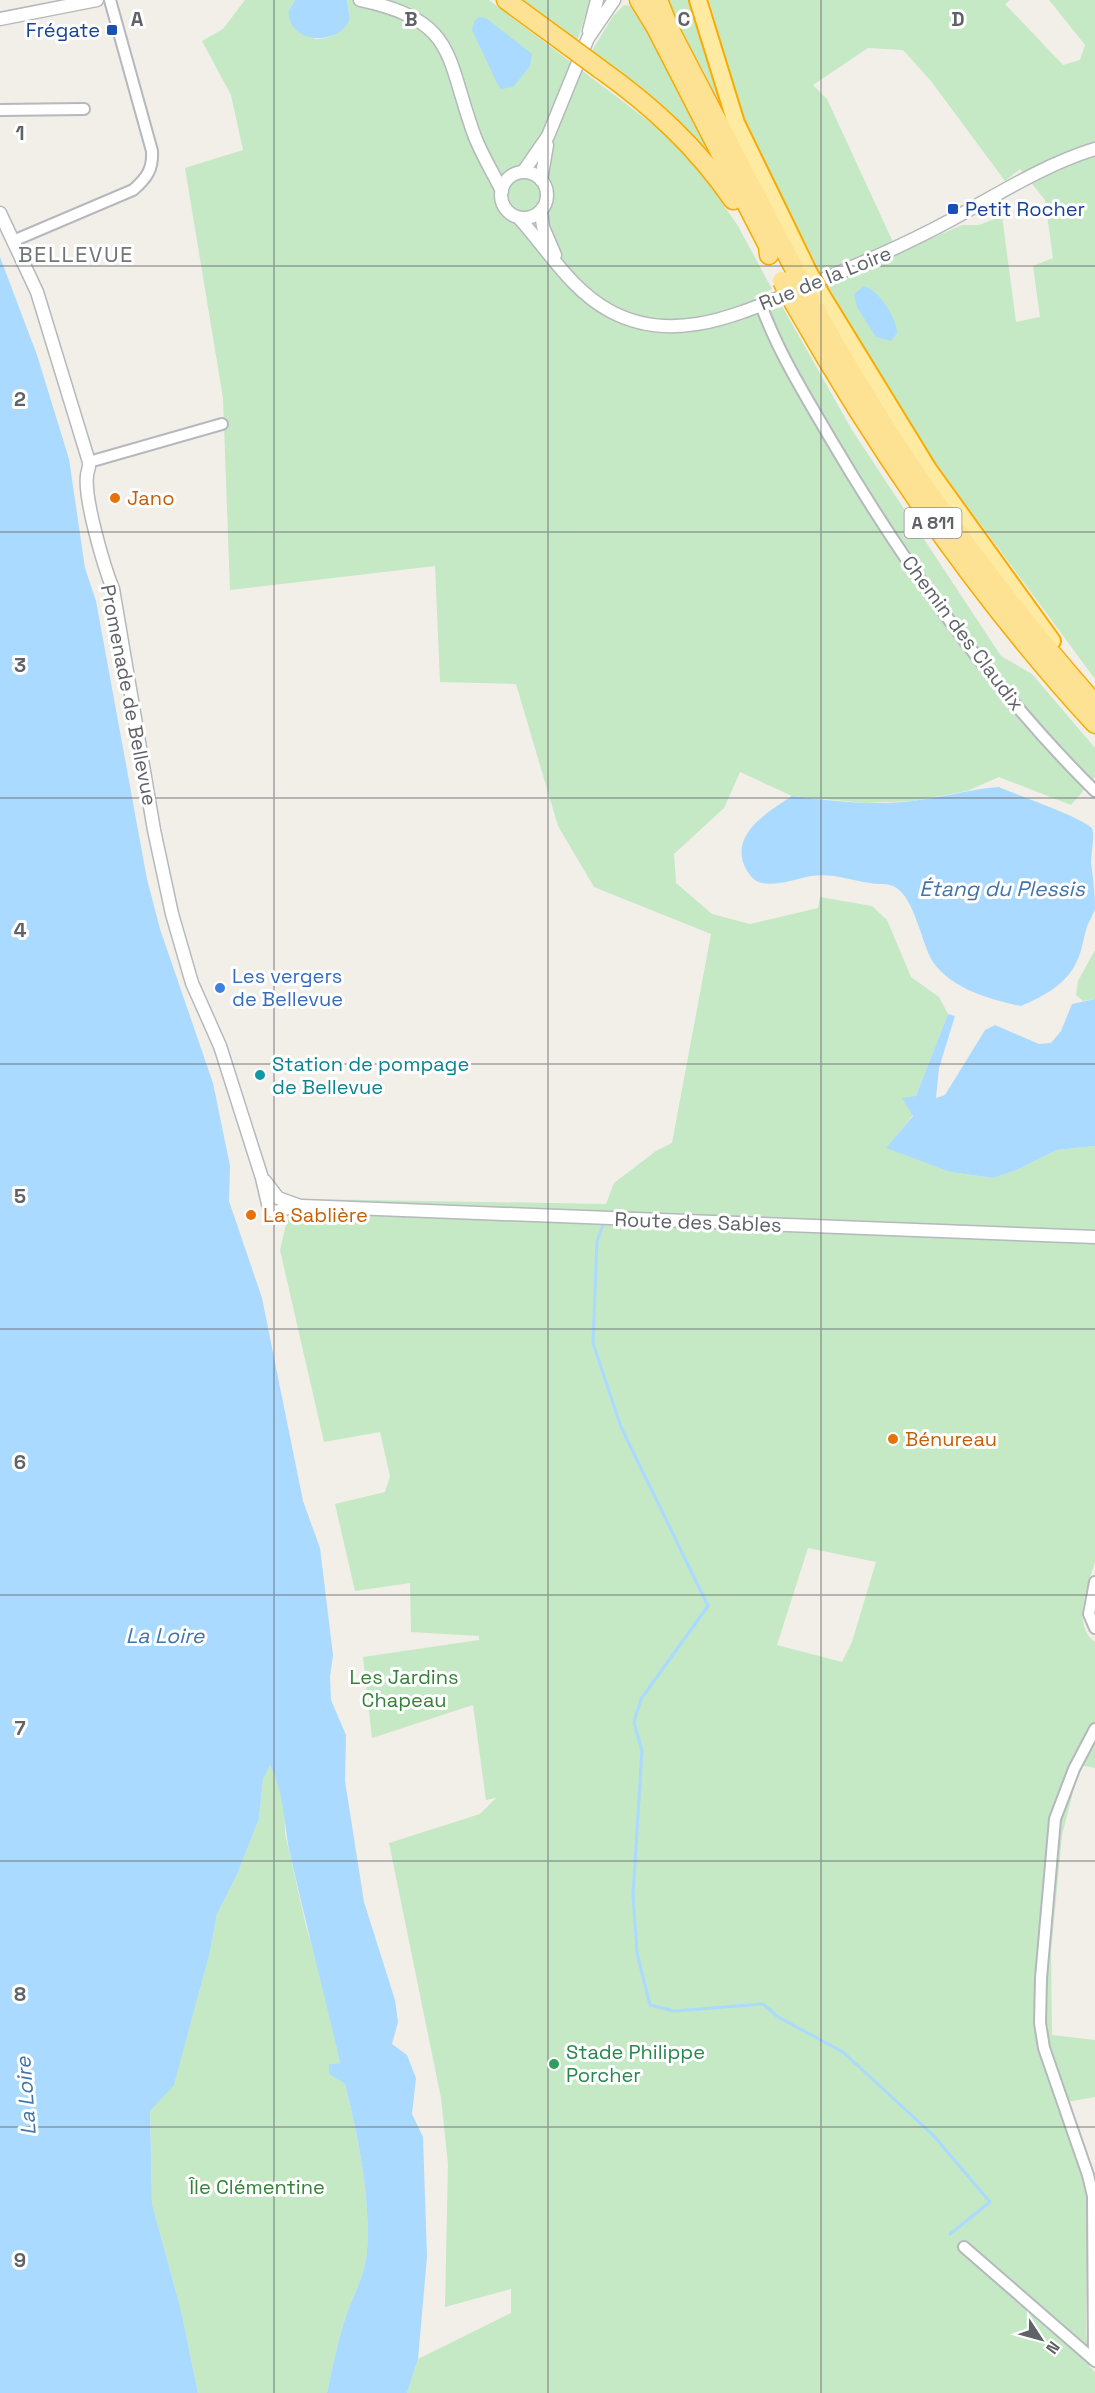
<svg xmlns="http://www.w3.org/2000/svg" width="1095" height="2393" font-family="'Space Grotesk',sans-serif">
<rect width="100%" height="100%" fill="#f1efe8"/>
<path fill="#c5e8c5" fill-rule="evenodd" d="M245 0H295L289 10 315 39C333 39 339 33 350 19L347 0H489L666 134 702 174 738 226 772 289 754 297 761 315 782 306 852 430 1001 656 1032 674 1095 748V777L1071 805 999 777 967 791 913 801 865 803 792 796 740 772 724 808 674 854 676 883 712 914 750 924 818 908 820 897 872 906 887 920 911 977 939 997 948 1014 916 1096 913 1115 887 1148 950 1172 993 1178 1017 1170 1057 1150 1095 1146V1562C1088 1585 1071 1625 1095 1642V1768L1080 1765 1062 1835 1051 1952 1052 2035 1095 2040V2097L1056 2104 1074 2148 1088 2202 1086 2333 1089 2366 1095 2372V2393H407L418 2359 511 2313V2289L445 2307 448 2164 441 2098 389 1843 480 1814 496 1798 486 1800 473 1705 372 1738 363 1657 479 1640V1636L411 1632 410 1583 355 1591 335 1504 385 1492 390 1476 380 1432 324 1442 280 1250 288 1216 307 1199 606 1204 614 1183 656 1151 672 1143 711 934 594 887 558 826 516 684 440 682 435 566 230 590 223 398 185 168 243 150 231 95 202 41 223 29ZM808 1548 876 1562 852 1642 842 1662 777 1645Z
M517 0H590L577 42Z
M666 0H691L702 46 727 124 704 72 671 16Z
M709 0H1010L1005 4 1063 65 1080 60 1085 45 1049 0H1095V679L931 457 871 361 827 284 751 139 740 110ZM868 48 903 50 931 81 1005 181 1020 169 1045 200 1053 258 1033 266 1040 317 1016 322 1002 216 979 225H962L898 253 827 99 813 85Z
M624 5 631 6C664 43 686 103 708 147L706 151 590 54 613 16Z
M1095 950V999L1083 1001 1076 995 1078 981Z
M270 1764 284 1797 285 1833 306 1926 323 1983 340 2063 329 2064V2074L345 2084C358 2135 371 2200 367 2252 365 2276 351 2299 344 2322 337 2345 332 2369 327 2393H198L181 2310 152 2204 150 2110 174 2084 210 1952 217 1914 236 1877 259 1819 263 1779Z"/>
<path fill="#aadaff" d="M295 0H347L350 19C337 49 286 42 289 10Z
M479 17 486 18 532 54 530 66 513 87 501 89 497 83 472 30 474 21Z
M0 257 37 355 69 459 85 568 96 601 147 879 160 929 213 1083 230 1166 229 1201 262 1298 303 1501 320 1548 333 1655 330 1677 331 1700 346 1735 345 1781 364 1902 395 2000 398 2022 392 2044 407 2055 416 2078 412 2114 423 2137 427 2257 418 2359 407 2393H327C332 2369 337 2345 344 2322 351 2299 365 2276 367 2252 371 2200 358 2135 345 2084L329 2074V2064L340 2063C325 1994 306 1926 291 1858 283 1823 286 1798 270 1765L263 1779 259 1819 236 1877 217 1914 210 1952 174 2085 150 2111 152 2204 181 2310 198 2393H0Z
M864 286C879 290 897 318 897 333L891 341 876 337 857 307 854 294Z
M999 787C1019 796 1079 816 1092 828 1095 836 1091 853 1091 863 1093 877 1095 894 1095 909 1093 916 1088 922 1086 930 1083 940 1082 951 1077 961 1067 984 1044 996 1021 1006 991 1000 952 989 933 962 921 943 915 896 893 886 886 883 877 885 870 883 850 880 832 873 811 876 795 879 779 886 762 883 755 882 749 875 746 869 728 835 768 812 792 796 831 801 873 806 912 801 941 798 970 789 999 787Z
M1095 999V1146L1057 1150 1017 1170 993 1178 950 1172 886 1148 913 1116 902 1098 916 1096 948 1014 955 1016 939 1068 936 1098 945 1095 985 1030 995 1025 1039 1044 1051 1043 1061 1031 1072 1004Z"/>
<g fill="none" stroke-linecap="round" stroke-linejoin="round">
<path stroke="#aadaff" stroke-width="3" d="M603 1225 597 1241 593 1343 621 1427 708 1606 641 1699 634 1722 642 1751 633 1895 637 1953 650 2005 674 2011 763 2004 778 2017 843 2052 933 2135 990 2202 950 2234"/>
<defs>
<path id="minor" d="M0 110 84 109
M13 241 133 190C147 178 153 169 152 151L110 0
M761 305C778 352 805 395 830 438 904 564 991 688 1095 791
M89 462 222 424
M1095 1582 1089 1614 1095 1628
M964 2247 1095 2361
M1094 2359 1093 2196 1088 2175 1044 2048 1040 2023 1041 1978 1055 1819 1074 1769 1095 1729"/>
<path id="tertiary" d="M360 0C459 21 445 57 475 137 482 155 493 173 502 191
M0 19 97 0
M589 31 597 0
M523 172 548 136 588 38 614 0
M501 195a23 23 0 1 1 46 0a23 23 0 1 1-46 0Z
M541 180 547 145
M541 211 543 227 555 255
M0 213 37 292 89 462C90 468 87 471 87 476 84 499 104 567 113 589L154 830 172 914 192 983 220 1046 262 1178 269 1208 276 1213 283 1209
M519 218C548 250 571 290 610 311 673 345 736 315 796 291 848 269 899 248 949 221 997 195 1043 165 1095 149
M265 1181 278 1198 300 1206
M283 1209 302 1206 1095 1237"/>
<path id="trunk" d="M698 0 736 123 809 273
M822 296 928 469 1052 641"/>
<path id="motorway" d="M506 0 566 44
M639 0 655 26 768 246 769 255
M658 0 670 30 798 276
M600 69C652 106 696 146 733 200
M810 299C889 446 985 579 1095 704
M795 305C880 454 978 597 1095 724"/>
</defs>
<use href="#minor" stroke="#b5b8bc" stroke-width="14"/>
<use href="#tertiary" stroke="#b5b8bc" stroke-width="15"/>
<use href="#trunk" stroke="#f9ab00" stroke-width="20"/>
<use href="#motorway" stroke="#f9ab00" stroke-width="21"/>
<use href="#minor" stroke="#fff" stroke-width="10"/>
<use href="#tertiary" stroke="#fff" stroke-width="12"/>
<use href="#trunk" stroke="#feeaa1" stroke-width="16"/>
<use href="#motorway" stroke="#fde293" stroke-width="18"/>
<defs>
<path id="trunk-bridge" d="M809 273 822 296"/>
<path id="motorway-bridge" d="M566 44 600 69
M798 276 810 299
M782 281 795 305"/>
</defs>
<use href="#trunk-bridge" stroke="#f9ab00" stroke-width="20" stroke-linecap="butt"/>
<use href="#motorway-bridge" stroke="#f9ab00" stroke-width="21" stroke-linecap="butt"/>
<use href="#trunk-bridge" stroke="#feeaa1" stroke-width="16"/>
<use href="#motorway-bridge" stroke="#fde293" stroke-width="18"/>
</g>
<path fill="none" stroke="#5f6368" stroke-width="1.5" stroke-opacity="0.55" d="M274 0V2393M548 0V2393M821 0V2393M0 266H1095M0 532H1095M0 798H1095M0 1064H1095M0 1329H1095M0 1595H1095M0 1861H1095M0 2127H1095"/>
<g fill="#1a4fb4" stroke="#fff" stroke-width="2">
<rect x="106" y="24" width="12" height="12" rx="3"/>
<rect x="947" y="203" width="12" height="12" rx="3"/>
</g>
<g fill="#e8710a" stroke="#fff" stroke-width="2">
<circle cx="115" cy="498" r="6"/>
<circle cx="251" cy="1215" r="6"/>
<circle cx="893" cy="1439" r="6"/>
</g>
<circle fill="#3f7fe0" stroke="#fff" stroke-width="2" cx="220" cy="988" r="6"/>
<circle fill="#0f9aa8" stroke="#fff" stroke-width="2" cx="260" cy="1075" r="6"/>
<circle fill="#2e9e5b" stroke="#fff" stroke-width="2" cx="554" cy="2064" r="6"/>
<g text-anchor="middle" stroke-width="6" stroke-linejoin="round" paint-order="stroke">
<rect fill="#fff" stroke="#8f9295" stroke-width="1.5" x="904.5" y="508" width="57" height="30" rx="4.5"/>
<g font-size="18" font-weight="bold" fill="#5f6368">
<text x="933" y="529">A 811</text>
</g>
<g font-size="20" fill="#164399" stroke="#fff" text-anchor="end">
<text x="100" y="37">Frégate</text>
<text x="965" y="216" text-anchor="start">Petit Rocher</text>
</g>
<g font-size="20" fill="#5f6368" stroke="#fff">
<text transform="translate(825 278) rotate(-22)" y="7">Rue de la Loire</text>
<text transform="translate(963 633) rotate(53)" y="7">Chemin des Claudix</text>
<text transform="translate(129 695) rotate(79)" y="7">Promenade de Bellevue</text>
<text transform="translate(698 1222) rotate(2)" y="7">Route des Sables</text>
</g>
<g font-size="20" fill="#c56008" stroke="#fff" text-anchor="start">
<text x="127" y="505">Jano</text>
<text x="263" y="1222">La Sablière</text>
<text x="905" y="1446">Bénureau</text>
</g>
<g font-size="20" fill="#366cbe" stroke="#fff" text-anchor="start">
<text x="232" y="983">Les vergers<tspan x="232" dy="23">de Bellevue</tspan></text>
</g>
<g font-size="20" fill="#0d838f" stroke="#fff" text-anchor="start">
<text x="272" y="1071">Station de pompage<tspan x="272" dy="23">de Bellevue</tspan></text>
</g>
<g font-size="20" fill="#348238" stroke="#fff">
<text x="404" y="1684">Les Jardins<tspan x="404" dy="23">Chapeau</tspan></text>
<text x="257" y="2194">Île Clémentine</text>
</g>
<g font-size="20" fill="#27864d" stroke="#fff" text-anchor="start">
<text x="566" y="2059">Stade Philippe<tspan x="566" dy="23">Porcher</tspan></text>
</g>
<g font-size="21" font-style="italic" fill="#4174aa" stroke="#fff">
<text x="1002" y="896">Étang du Plessis</text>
<text x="165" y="1643">La Loire</text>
<text transform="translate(26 2096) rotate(-94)" y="7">La Loire</text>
</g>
<g font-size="22" letter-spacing="1.5" fill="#70757a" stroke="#fff">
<text x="76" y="262">BELLEVUE</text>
</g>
</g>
<g font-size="20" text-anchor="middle" font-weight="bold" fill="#5f6368" stroke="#fff" stroke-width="6" stroke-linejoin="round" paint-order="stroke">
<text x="137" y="26">A</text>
<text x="411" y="26">B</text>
<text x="684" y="26">C</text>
<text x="958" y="26">D</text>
<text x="20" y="140">1</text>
<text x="20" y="406">2</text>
<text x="20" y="672">3</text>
<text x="20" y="937">4</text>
<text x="20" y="1203">5</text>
<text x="20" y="1469">6</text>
<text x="20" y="1735">7</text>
<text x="20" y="2001">8</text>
<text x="20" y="2267">9</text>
</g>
<g transform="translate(1041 2339) rotate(126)" stroke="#ffffff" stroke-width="4.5" paint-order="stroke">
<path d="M0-4.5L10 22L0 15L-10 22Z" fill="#5f6368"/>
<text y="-9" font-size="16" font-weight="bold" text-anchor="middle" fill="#5f6368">N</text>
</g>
</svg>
